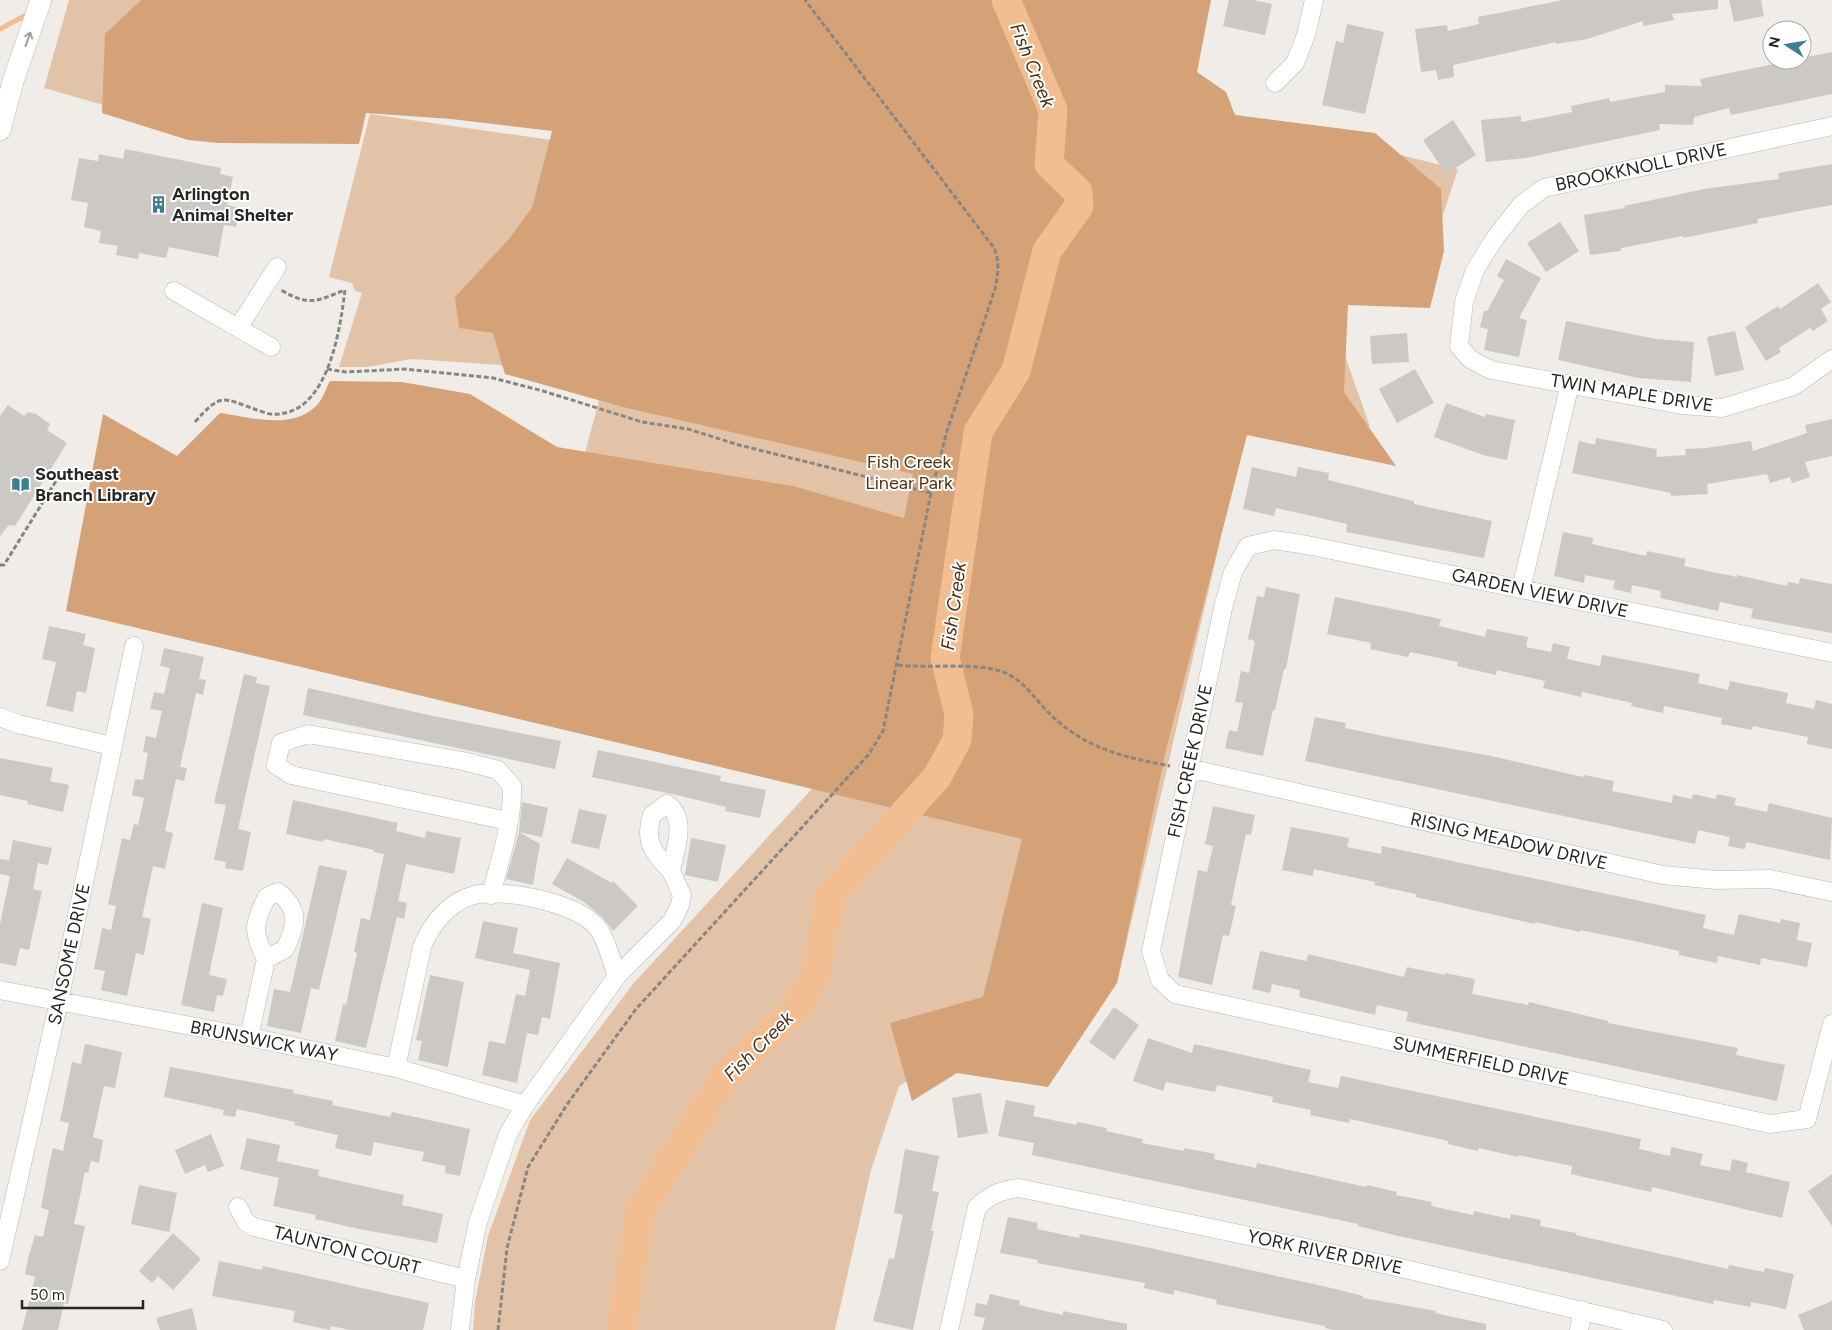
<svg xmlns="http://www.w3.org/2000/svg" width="1832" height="1330" font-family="Figtree,sans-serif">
<rect width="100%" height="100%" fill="#f0ece8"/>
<path fill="#e3c3a8" d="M69 0H1197L1177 101 1458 169 1421 282 1315 270 1370 427 1248 395 1218 550 1117 983 956 1051 899 1086 871 1170 835 1330H473L475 1302 488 1236 530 1120 633 984 821 779 561 543 597 408 662 141 373 95 184 128 44 88Z
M370 114 641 153 591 394 500 365 412 359 367 367H339L362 293 355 291 352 283 329 277Z"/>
<path fill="#d5a277" d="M141 0H1211L1197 72 1226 92 1235 115 1375 133 1441 189 1444 251 1430 308 1348 305 1344 392 1396 466 1247 435 1166 750 1117 983 1048 1087 957 1073 912 1101 890 1023 983 997 1022 839 66 611 103 414 177 456 220 413C250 417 293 431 317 405 323 399 326 388 330 381L402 382 470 394 557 447 793 486 904 518 913 474 623 407 505 374 493 333 459 328 455 297 508 240 532 208 552 131 451 119 366 113 359 144 219 143 188 140 102 113 105 34Z"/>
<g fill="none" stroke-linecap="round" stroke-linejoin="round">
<path stroke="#f1bd91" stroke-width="5" d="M0 29 28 14"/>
<path stroke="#f1bd91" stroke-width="29" d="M621 1330 640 1212 724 1077 796 1009 815 974 830 896 937 777 957 740 959 714 945 658 978 432 1016 371 1047 251 1079 206 1078 192 1049 164 1053 110 1006 0"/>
</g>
<path fill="#ccc8c4" d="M1229 0H1253L1272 4 1265 35 1223 26Z
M1563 0H1718V9L1672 14 1674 20 1643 26V21L1587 39 1556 44V42L1453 65 1454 77 1438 80 1436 70 1421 72 1415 29 1447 25 1448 31 1479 24 1478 17Z
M1729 0H1761L1764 16 1734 22Z
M1347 24 1384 32 1365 114 1322 105 1336 41 1343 43Z
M1832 52V94L1731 115 1729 108 1694 117 1693 125 1659 124 1660 130 1526 158 1486 162 1481 120 1521 116V122L1572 112 1571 106 1609 98 1610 102 1665 92V85L1702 86 1700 79Z
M1453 120 1476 155 1446 174 1423 140Z
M125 149 221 168 220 174 233 177 227 205 240 208 236 227 224 225 218 257 169 247 166 258 139 253 138 259 116 255 118 246 99 243 101 231 84 227 88 203 71 200 79 158 98 161 99 154 123 159Z
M1832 164V205L1757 219 1758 223 1683 238V236L1621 248V251L1590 255 1584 215 1625 208 1624 206 1704 189 1779 179 1778 173Z
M1560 222 1579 251 1546 272 1527 243Z
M1506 259 1541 278 1519 318 1527 320 1519 357 1484 350 1488 329 1480 327 1484 311H1487L1504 280 1497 276Z
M1818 283 1831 302 1821 309 1828 321 1813 331 1810 328 1779 348 1781 352 1766 361 1745 327 1778 306 1780 309Z
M1566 321 1656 339 1694 342 1691 382 1638 378 1558 360Z
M1735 331 1744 370 1715 376 1707 337Z
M1407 333 1409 362 1372 364 1370 336Z
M1415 369 1434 403 1397 423 1379 389Z
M1446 403 1485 417 1486 414 1515 420 1507 460 1483 455 1434 437Z
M8 405 24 416 28 412 36 414 50 424 47 430 67 443 15 526 9 525 0 536V416Z
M1832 419V456L1805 462 1810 477 1792 483 1790 477 1770 483 1767 474 1707 484 1708 494 1671 496V493L1572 473 1579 441 1595 445 1596 438 1657 449 1656 457 1686 455 1685 449 1707 448 1751 441 1753 451 1807 433 1805 425Z
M1252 467 1296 477 1298 467 1329 473 1328 480 1414 501V504L1492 521 1484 558 1346 532 1347 524 1276 508 1274 516 1243 509Z
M1563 532 1593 538 1592 544 1646 556 1647 551 1686 559 1684 566 1737 577V575L1787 586 1788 582 1799 584 1800 578 1832 584V633L1751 618 1753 609 1720 602 1718 611 1660 598 1661 591 1632 585 1631 593 1613 589 1615 581 1585 575 1584 583 1554 576Z
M1266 587 1300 594 1286 669H1284L1275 710H1273L1263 756 1225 748 1229 730 1237 732 1243 703 1235 702 1241 671 1249 673 1255 641 1248 639 1257 596 1264 597Z
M1335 597 1441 619 1439 626 1485 637 1487 629 1528 637 1526 647 1551 652 1553 643 1570 647 1567 659 1600 666 1602 655 1700 674 1698 683 1728 690 1730 681 1788 693 1786 703 1814 709 1816 700 1832 704V749L1807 744 1808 737 1753 726 1752 730 1721 724 1722 718 1664 706 1663 713 1631 706 1632 703 1582 692 1581 697 1543 688 1545 681 1497 670 1496 675 1457 666 1458 662 1410 652 1408 657 1370 649 1371 643 1327 634Z
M49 626 86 634 83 645 95 648 86 693 77 691 73 712 46 706 56 662 42 659Z
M164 648 204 657 199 679 206 680 203 695 196 693 180 767 187 768 184 781 176 779 165 831 173 833 165 869 153 866 142 917 151 919 144 955 136 953 127 996 101 990 105 971 94 969 102 928 111 930 116 906 108 904 122 838 130 840 134 824 138 825 144 798 132 795 135 779 143 780 148 753 143 752 146 736 156 738 162 711 150 709 154 692 164 694 170 668 160 666Z
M244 674 257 677 256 683 270 686 238 829 251 832 243 871 225 868 226 862 214 860 226 805 214 803Z
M308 688 433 716 561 741 555 769 303 715Z
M1315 717 1346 723 1345 728 1393 738 1491 756 1583 777 1584 775 1614 781 1612 791 1672 803 1673 795 1692 799 1693 794 1716 799 1717 794 1736 798 1734 805 1767 812 1769 803 1832 818 1830 860 1746 842 1745 849 1728 846 1730 837 1698 830 1695 844 1305 761Z
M598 750 721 776 720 781 766 790 760 818 725 811 726 807 681 796 592 777Z
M0 758 53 768 50 781 69 785 63 812 27 804 28 801 0 795Z
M293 800 398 823 396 831 425 838 426 831 461 838 454 874 406 864 398 901 407 903 404 919 397 917 366 1048 335 1041 343 1004 346 1005 357 953 354 952 361 918 370 920 384 854 374 852V850L324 839 323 842 286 834Z
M522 802 548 808 542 837 519 832Z
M1213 806 1255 815 1251 835 1246 834 1242 852 1231 905 1236 906 1229 936 1223 935 1212 985 1178 977 1198 870 1207 872 1213 846 1205 844Z
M579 809 607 815 599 849 571 843Z
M1291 827 1349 838 1347 847 1381 854 1382 846 1706 915 1703 928 1734 935 1739 914 1780 923 1781 919 1800 923 1797 940 1812 943 1807 967 1761 958 1760 965 1718 956 1717 963 1679 955V951L1634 941 1580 930V932L1535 922V924L1416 897V894L1374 885 1375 882 1314 869 1313 876 1282 870Z
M519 832 540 844 533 885 506 879Z
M691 838 726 845 718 882 685 875Z
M13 840 52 848 48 865 38 863 33 889 42 891 29 950 20 948 16 966 0 963V924L10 876 0 874V859L9 860Z
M567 858 612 883 613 881 638 906 613 931 602 917 584 902 552 884Z
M319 865 347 871 319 990 311 988 301 1033 267 1026 274 989 290 992Z
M202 903 223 908 209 975 227 979 223 996 217 995 214 1012 181 1005Z
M483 921 518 928 513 953 560 963 550 1019 542 1017 538 1035 527 1033 517 1083 482 1075 489 1041 505 1044 516 994 525 996 530 970 475 958Z
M1260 951 1306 961 1308 954 1404 977 1407 967 1445 975V973L1475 979 1472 994 1528 1005 1529 1002 1608 1021V1023L1738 1048 1736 1055 1785 1065 1777 1101 1406 1021 1408 1012 1377 1005 1375 1015 1299 997 1300 990 1272 984 1270 993 1252 989Z
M430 975 464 982 448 1067 418 1060 422 1041 416 1040Z
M1114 1007 1139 1025 1114 1060 1089 1042Z
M1148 1038 1192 1053 1194 1044 1311 1070 1308 1082 1338 1088 1341 1076 1641 1139 1639 1149 1670 1156 1671 1147 1703 1154 1700 1165 1730 1171 1732 1159 1748 1163 1746 1172 1790 1182 1782 1218 1652 1187 1651 1192 1571 1174 1572 1166 1518 1155V1157L1479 1148 1478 1151 1448 1144V1141L1350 1119 1349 1123 1310 1115 1311 1110 1272 1102 1273 1097 1217 1085 1215 1092 1166 1082 1163 1091 1133 1081Z
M85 1044 122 1052 115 1088 104 1086 93 1137 103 1140 99 1163 91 1161 88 1173 85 1172 74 1224 85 1226 68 1304 64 1303 58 1330H22L35 1277 25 1274 28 1258 35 1235 43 1237 49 1210 41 1208 49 1165 53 1148 63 1151 69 1123 60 1121 72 1062 81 1064Z
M170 1067 294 1090 293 1093 333 1101 332 1105 390 1117 392 1112 470 1129 460 1176 445 1173 446 1166 422 1161 424 1152 374 1142 371 1156 335 1148 338 1135 294 1125 295 1122 237 1109 235 1117 223 1115 224 1110 164 1097Z
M981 1093 988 1133 958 1138 952 1098Z
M1006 1100 1035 1106 1033 1116 1076 1125 1077 1122 1107 1128 1106 1131 1143 1139 1142 1143 1184 1151V1148L1215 1154 1214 1159 1256 1168 1257 1163 1366 1187 1367 1185 1397 1192 1396 1195 1432 1202 1431 1206 1473 1215 1474 1211 1510 1219 1511 1214 1541 1220 1540 1226 1576 1233V1235L1728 1269 1729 1265 1764 1272 1765 1268 1794 1274 1786 1309 1751 1302 1750 1307 1714 1300 1713 1304 1394 1235 1358 1226V1224L1032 1155 1034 1143 998 1136Z
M211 1134 224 1166 208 1172 205 1165 185 1174 175 1150Z
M247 1138 280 1145 277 1161 319 1170 318 1176 404 1195 402 1205 443 1214 437 1243 359 1229 315 1219 316 1215 273 1206 279 1178 240 1169Z
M905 1149 939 1156 932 1191 939 1192 931 1231H934L913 1330 873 1321 889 1258 894 1259 903 1215 894 1213Z
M1832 1174V1226L1808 1191Z
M139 1185 177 1193 169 1232 131 1224Z
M1008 1217 1038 1223 1037 1229 1079 1238 1080 1234 1146 1247 1327 1287 1363 1296V1298L1436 1311 1435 1313 1486 1324V1330H1334L1325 1328V1326L1216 1304 1217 1300 1174 1290V1295L1144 1288 1145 1283 1037 1263 1038 1260 1000 1253Z
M173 1233 201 1259 173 1290 158 1276 152 1283 139 1271Z
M219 1261 262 1270 263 1266 429 1303 423 1330H350L331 1326 330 1330 293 1322 295 1311 212 1296Z
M990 1294 1020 1301 1019 1305 1063 1315V1311L1127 1324V1330H982L985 1318 974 1316 976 1303 987 1305Z
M1832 1301V1330H1804L1798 1315Z
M192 1308 197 1330H160L156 1318Z"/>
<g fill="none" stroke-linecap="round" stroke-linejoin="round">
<defs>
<path id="minor" d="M1275 83 1295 63 1306 35 1314 0
M1832 126 1544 188 1521 205 1495 238 1475 270 1464 302 1459 346 1470 359 1491 370 1682 405 1722 408 1794 386 1832 359
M174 291 271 347
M238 328 277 267
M1521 589 1570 384
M1832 653 1307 545 1274 540 1248 546 1233 572 1223 608 1151 951 1160 980 1175 994 1770 1124 1807 1119 1832 1024
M0 717 18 724 112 746
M1188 768 1663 875 1717 880 1770 879 1832 892
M667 804C688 819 675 850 671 871 652 851 644 842 652 815Z
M278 892C300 909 297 925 285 949L266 959C252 932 253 923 267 897Z
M491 895C500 859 513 822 512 786L498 770 463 761 308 734 281 743 276 765 291 775 508 821
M0 990 249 1037 396 1068 525 1105
M249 1037 266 959
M396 1068 422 947C430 926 448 903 471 896 500 887 572 902 594 924 606 935 611 961 617 976
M238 1207 246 1222 254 1227 466 1279
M0 1261 59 1001 134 646
M460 1330 466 1279 478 1222 508 1134 525 1105 617 976 672 921 680 905 682 895 671 871
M949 1330 977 1207C990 1195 1001 1190 1019 1188L1388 1265 1663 1330
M1579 1330 1583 1310"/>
<path id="major" d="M0 130 14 78 41 0"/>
</defs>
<use href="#minor" stroke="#bbb7b3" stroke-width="19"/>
<use href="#major" stroke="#bbb7b3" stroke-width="22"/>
<path stroke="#888683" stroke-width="3" stroke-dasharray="5 2.5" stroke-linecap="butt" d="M327 369 346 372 405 369 493 378 543 391 642 422 688 429 739 445 931 493
M195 422C221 393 221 397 257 410 261 411 267 414 271 414 328 418 340 330 345 290 316 301 310 307 281 290
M0 565H4L56 481 50 477
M898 665C930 669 981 661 1008 674 1027 684 1037 702 1052 716 1087 749 1123 757 1170 766
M498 1330 507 1248 528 1167 568 1103 636 1009 869 754 883 731 931 493 947 431 995 289C998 274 1000 262 994 248L805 0"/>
<use href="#minor" stroke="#fff" stroke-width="18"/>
<use href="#major" stroke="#fff" stroke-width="21"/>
</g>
<defs><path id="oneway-shaft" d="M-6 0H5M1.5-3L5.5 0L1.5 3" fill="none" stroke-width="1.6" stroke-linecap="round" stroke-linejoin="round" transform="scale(1.25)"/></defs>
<use stroke="#9e9d9d" href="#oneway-shaft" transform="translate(28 39) rotate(-71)"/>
<defs>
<symbol id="building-bare" viewBox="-9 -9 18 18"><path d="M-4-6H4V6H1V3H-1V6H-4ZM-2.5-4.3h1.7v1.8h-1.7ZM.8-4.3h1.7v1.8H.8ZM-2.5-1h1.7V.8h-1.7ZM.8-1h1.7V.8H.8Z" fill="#3b808d" stroke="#fff" stroke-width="2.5" paint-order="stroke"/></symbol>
<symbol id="library-bare" viewBox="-9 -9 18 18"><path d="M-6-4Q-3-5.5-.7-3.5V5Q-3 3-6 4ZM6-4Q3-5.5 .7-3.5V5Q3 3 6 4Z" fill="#3b808d" stroke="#fff" stroke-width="2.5" paint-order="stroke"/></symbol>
</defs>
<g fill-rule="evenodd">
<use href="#building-bare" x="146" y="192" width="25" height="25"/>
<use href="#library-bare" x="8" y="472" width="25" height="25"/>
</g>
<g text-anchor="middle" stroke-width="4" stroke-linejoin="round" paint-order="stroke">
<g font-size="18" fill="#272625" stroke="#fff">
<text transform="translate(1641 167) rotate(-12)" y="6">BROOKKNOLL DRIVE</text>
<text transform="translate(1632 393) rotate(9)" y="6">TWIN MAPLE DRIVE</text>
<text transform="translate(1540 593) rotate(12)" y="6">GARDEN VIEW DRIVE</text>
<text transform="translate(1190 761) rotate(-78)" y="6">FISH CREEK DRIVE</text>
<text transform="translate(1509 841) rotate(13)" y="6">RISING MEADOW DRIVE</text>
<text transform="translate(69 954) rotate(-78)" y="6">SANSOME DRIVE</text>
<text transform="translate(264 1041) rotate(11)" y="6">BRUNSWICK WAY</text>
<text transform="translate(1481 1061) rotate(12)" y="6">SUMMERFIELD DRIVE</text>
<text transform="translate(347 1250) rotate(14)" y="6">TAUNTON COURT</text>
<text transform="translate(1325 1252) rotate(12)" y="6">YORK RIVER DRIVE</text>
</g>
<g font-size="18" font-weight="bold" fill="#272625" stroke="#fff" text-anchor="start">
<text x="172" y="200">Arlington<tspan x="172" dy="21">Animal Shelter</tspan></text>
<text x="35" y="480">Southeast<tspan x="35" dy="21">Branch Library</tspan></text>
</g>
<g font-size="18" fill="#543210" stroke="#fff">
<text x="909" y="468">Fish Creek<tspan x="909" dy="21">Linear Park</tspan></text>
</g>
<g font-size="19" font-style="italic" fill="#52300e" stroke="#fff">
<text transform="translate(1033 65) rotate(68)" y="7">Fish Creek</text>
<text transform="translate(953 606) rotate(-82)" y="7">Fish Creek</text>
<text transform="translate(758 1046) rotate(-45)" y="7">Fish Creek</text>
</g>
</g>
<g transform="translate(1787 45) rotate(282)"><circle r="24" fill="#ffffff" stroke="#a9a8a8"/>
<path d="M0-4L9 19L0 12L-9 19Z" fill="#3b808d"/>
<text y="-8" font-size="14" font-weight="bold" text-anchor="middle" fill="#272625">N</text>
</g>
<path d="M22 1300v8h121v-8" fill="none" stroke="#272625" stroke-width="2.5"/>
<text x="30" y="1300" font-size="15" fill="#272625" stroke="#ffffff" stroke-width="4" paint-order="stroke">50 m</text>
</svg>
